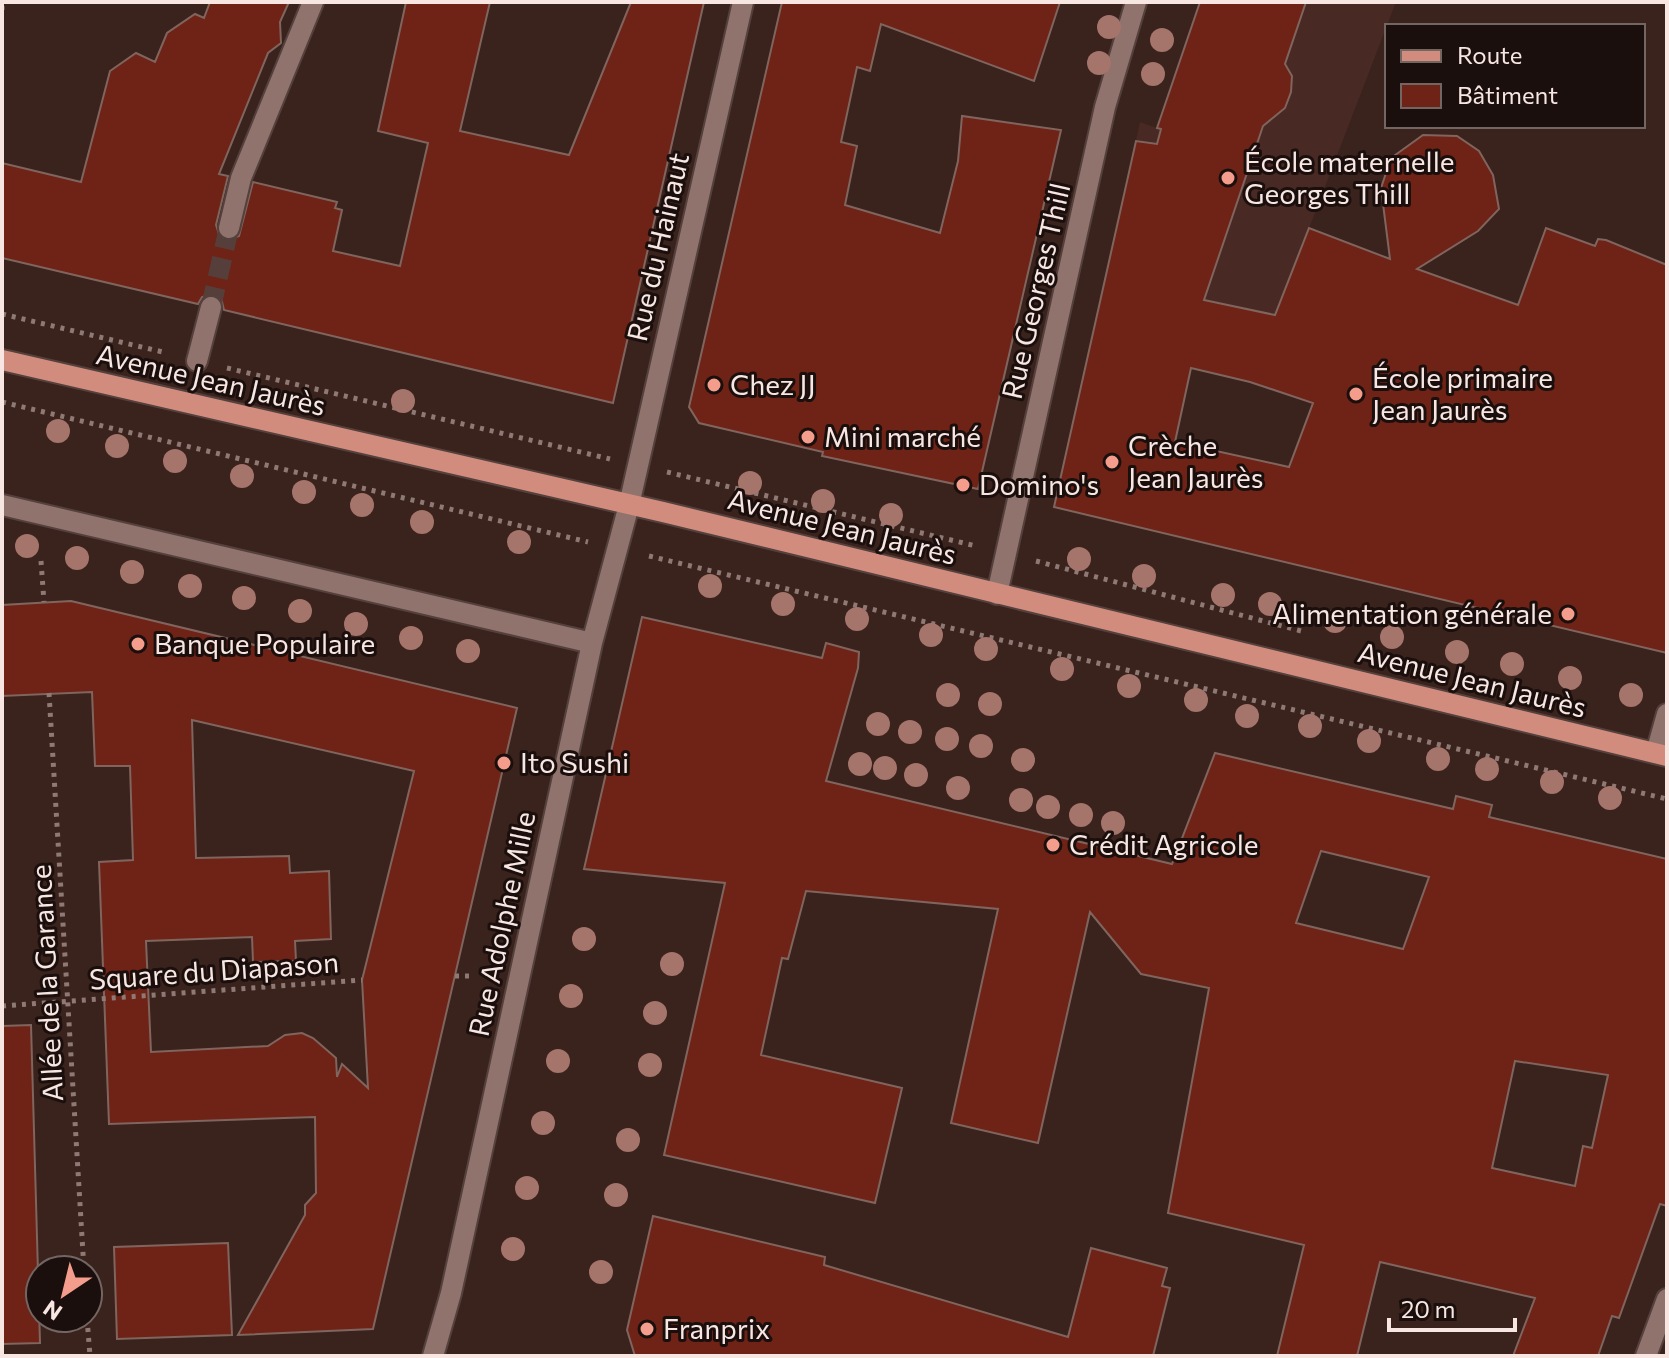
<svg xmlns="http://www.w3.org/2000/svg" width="1669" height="1358" font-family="Commissioner,sans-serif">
<rect width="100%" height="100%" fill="#3a221d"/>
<path fill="#482923" d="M1200 2H1396L1250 382 1090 345 1140 122 1157 128Z"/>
<path fill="#6e2316" stroke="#80645e" stroke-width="2" fill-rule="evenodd" d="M210 2H289L280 22 281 43 268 53 219 174 228 176 216 225 220 237 227 241 239 236 253 182 337 202 335 208 342 210 333 251 400 266 428 143 378 131 406 2H490L460 131 569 155 631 2H704L613 403 224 310 221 298 213 294 202 297 198 304 2 258V163L81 182 110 71 136 53 155 62 167 33 195 14 204 18Z
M782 2H1060L1034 81 881 24 870 71 857 67 841 142 857 146 845 205 940 233 958 161 962 116 1061 130 978 489 822 456 823 452 699 423 689 407Z
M1200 2H1306L1285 64 1292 76 1291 92 1285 108 1263 126 1204 300 1275 315 1309 228 1390 259 1381 188 1391 158 1423 135 1457 136 1479 151 1493 175 1499 209 1478 231 1417 269 1518 305 1546 228 1595 246 1598 239 1606 240 1667 265V653L1054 507 1136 141 1157 144 1161 129 1157 128ZM1191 368 1250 382 1313 403 1289 467 1175 442Z
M71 601 517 708 373 1329 238 1335 305 1215V1205L316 1193 315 1117 109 1124 99 862 133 860 130 766H95L92 692 2 696V605ZM192 720 414 771 362 980 368 1088 342 1064 337 1077 336 1058 313 1038 302 1033 285 1035 268 1046 151 1052 146 941 252 937 253 962 296 961 295 941 331 939 329 871 290 873 289 856 196 858Z
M642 617 822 658 826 643 859 652 858 668 826 781 1172 864 1215 753 1453 809 1456 796 1492 805 1489 817 1667 859V1206L1660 1204 1619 1318 1612 1316 1598 1356H1513L1535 1298 1380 1262 1357 1356H1277L1304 1245 1168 1213 1209 988 1141 974 1090 912 1038 1143 951 1123 998 909 806 891 788 959 782 958 761 1055 902 1088 875 1203 664 1155 725 883 584 869ZM1321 851 1429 877 1403 949 1296 923ZM1515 1061 1608 1075 1592 1148 1583 1146 1575 1186 1492 1168Z
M31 1025 40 1343 2 1344V1026Z
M653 1216 825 1257 824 1265 1068 1337 1091 1248 1167 1268 1162 1286 1170 1288 1153 1356H635L627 1330Z
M228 1243 232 1335 117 1339 114 1247Z"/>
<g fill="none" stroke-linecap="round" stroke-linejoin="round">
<path stroke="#563f3b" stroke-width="20" stroke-dasharray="20 10" stroke-linecap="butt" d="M211 307 229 228"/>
<defs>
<path id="minor" d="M229 228 241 178 313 2
M197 361 211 307
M2 505 592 643
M997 594 1105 107 1136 2
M1656 753 1667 714
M433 1356 451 1293 592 643 629 505 743 2
M1646 1356 1667 1299"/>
<path id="major" d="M2 360 663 512 1667 756"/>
</defs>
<use href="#minor" stroke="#54403c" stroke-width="24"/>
<use href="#major" stroke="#54403c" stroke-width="24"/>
<path stroke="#8e7974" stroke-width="5" stroke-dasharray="4 6" stroke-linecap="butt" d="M2 10V2
M2 314 167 353
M227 368 610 459
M2 402 588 542
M667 472 976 546
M649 556 1667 799
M41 561 44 602
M1036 561 1301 631
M49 693 84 1270
M455 976H469
M2 1006 362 980
M87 1318 90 1356"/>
<use href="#minor" stroke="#90736c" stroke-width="20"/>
<use href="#major" stroke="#d18c7e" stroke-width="20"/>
</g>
<g fill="#a5746b">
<circle cx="1109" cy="27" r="12"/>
<circle cx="1162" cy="40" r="12"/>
<circle cx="1099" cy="63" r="12"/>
<circle cx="1153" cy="74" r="12"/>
<circle cx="403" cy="401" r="12"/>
<circle cx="58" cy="431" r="12"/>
<circle cx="117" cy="446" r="12"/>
<circle cx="175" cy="461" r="12"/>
<circle cx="242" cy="476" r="12"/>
<circle cx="750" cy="483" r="12"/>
<circle cx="304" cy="492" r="12"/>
<circle cx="823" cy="501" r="12"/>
<circle cx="362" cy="505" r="12"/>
<circle cx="891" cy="515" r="12"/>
<circle cx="422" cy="522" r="12"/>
<circle cx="519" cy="542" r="12"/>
<circle cx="27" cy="546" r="12"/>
<circle cx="77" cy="558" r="12"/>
<circle cx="1079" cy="559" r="12"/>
<circle cx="132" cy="572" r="12"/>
<circle cx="1144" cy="576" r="12"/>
<circle cx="190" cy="586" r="12"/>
<circle cx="710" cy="586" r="12"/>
<circle cx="1223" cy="595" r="12"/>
<circle cx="244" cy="598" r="12"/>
<circle cx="783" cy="604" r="12"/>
<circle cx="1270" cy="604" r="12"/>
<circle cx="300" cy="611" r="12"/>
<circle cx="857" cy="619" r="12"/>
<circle cx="1335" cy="621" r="12"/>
<circle cx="356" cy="624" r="12"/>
<circle cx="931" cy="635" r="12"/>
<circle cx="1392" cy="637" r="12"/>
<circle cx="411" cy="638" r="12"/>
<circle cx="986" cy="649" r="12"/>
<circle cx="468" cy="651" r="12"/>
<circle cx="1457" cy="652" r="12"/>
<circle cx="1512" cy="664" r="12"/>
<circle cx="1062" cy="669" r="12"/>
<circle cx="1570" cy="678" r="12"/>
<circle cx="1129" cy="686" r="12"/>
<circle cx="948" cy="695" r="12"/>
<circle cx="1631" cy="695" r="12"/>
<circle cx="1196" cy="700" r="12"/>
<circle cx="990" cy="704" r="12"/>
<circle cx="1247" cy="716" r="12"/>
<circle cx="878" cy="724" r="12"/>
<circle cx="1310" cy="726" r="12"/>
<circle cx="910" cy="732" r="12"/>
<circle cx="947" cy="739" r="12"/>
<circle cx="1369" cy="741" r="12"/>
<circle cx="981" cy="746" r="12"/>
<circle cx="1438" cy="759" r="12"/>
<circle cx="1023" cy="760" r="12"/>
<circle cx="860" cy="764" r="12"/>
<circle cx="885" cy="768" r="12"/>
<circle cx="1487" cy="769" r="12"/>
<circle cx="916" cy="775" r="12"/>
<circle cx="1552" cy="782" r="12"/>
<circle cx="958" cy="788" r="12"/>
<circle cx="1610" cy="798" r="12"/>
<circle cx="1021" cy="800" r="12"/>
<circle cx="1048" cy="807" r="12"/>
<circle cx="1081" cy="815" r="12"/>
<circle cx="1113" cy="823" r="12"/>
<circle cx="584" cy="939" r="12"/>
<circle cx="672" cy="964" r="12"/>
<circle cx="571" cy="996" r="12"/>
<circle cx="655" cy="1013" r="12"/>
<circle cx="558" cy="1061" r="12"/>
<circle cx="650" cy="1065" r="12"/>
<circle cx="543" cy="1123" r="12"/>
<circle cx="628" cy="1140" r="12"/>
<circle cx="527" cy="1188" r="12"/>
<circle cx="616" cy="1195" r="12"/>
<circle cx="513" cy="1249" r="12"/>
<circle cx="601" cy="1272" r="12"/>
</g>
<g fill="#f49d8c" stroke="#1a0f0d" stroke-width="3">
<circle cx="1228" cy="178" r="8"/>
<circle cx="714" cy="385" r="8"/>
<circle cx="1356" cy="394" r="8"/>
<circle cx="808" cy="437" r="8"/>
<circle cx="1112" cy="462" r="8"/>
<circle cx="963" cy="485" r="8"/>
<circle cx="1568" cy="614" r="8"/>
<circle cx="138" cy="644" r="8"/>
<circle cx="504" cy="763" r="8"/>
<circle cx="1053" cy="845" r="8"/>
<circle cx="647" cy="1329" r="8"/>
</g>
<g text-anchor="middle" stroke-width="6" stroke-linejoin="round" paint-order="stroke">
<g font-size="28" fill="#f7e6e2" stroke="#1a0f0d" text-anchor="start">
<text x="1244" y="172">École maternelle<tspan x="1244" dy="32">Georges Thill</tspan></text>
<text x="1372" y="388">École primaire<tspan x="1372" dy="32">Jean Jaurès</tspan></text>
<text x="730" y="395">Chez JJ</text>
<text x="824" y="447">Mini marché</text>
<text x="1128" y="456">Crèche<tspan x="1128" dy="32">Jean Jaurès</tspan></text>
<text x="979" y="495">Domino's</text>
<text x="1552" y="624" text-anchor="end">Alimentation générale</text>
<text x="154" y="654">Banque Populaire</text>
<text x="520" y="773">Ito Sushi</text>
<text x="1069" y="855">Crédit Agricole</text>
<text x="663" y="1339">Franprix</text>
</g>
<g font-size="28" fill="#f7e6e2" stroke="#1a0f0d">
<text transform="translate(658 247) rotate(-77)" y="10">Rue du Hainaut</text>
<text transform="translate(1036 291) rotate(-77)" y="10">Rue Georges Thill</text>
<text transform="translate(211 380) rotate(13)" y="10">Avenue Jean Jaurès</text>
<text transform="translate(842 527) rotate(14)" y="10">Avenue Jean Jaurès</text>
<text transform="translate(1472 680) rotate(14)" y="10">Avenue Jean Jaurès</text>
<text transform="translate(502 924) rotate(-78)" y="10">Rue Adolphe Mille</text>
<text transform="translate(214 971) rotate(-4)" y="10">Square du Diapason</text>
<text transform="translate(47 983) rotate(-93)" y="10">Allée de la Garance</text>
</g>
</g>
<rect width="1669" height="1358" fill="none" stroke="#f7e6e2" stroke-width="8"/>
<rect x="1385" y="24" width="260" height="104" fill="#1a0f0d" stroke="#726562" stroke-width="2"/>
<rect x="1401" y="50" width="40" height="12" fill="#d18c7e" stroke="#726562" stroke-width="2"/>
<text x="1457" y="64" font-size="24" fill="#f7e6e2">Route</text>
<rect x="1401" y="84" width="40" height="24" fill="#6e2316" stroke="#726562" stroke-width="2"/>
<text x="1457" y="104" font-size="24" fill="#f7e6e2">Bâtiment</text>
<g transform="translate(64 1294) rotate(215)"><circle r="38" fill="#1a0f0d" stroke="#726562" stroke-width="2"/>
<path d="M0-6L14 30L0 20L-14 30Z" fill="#f49d8c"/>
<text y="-12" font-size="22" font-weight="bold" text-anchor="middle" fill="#f7e6e2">N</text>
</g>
<path d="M1389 1318v12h126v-12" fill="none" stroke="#f7e6e2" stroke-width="4"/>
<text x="1401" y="1318" font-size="24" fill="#f7e6e2" stroke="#1a0f0d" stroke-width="6" paint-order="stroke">20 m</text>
</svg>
